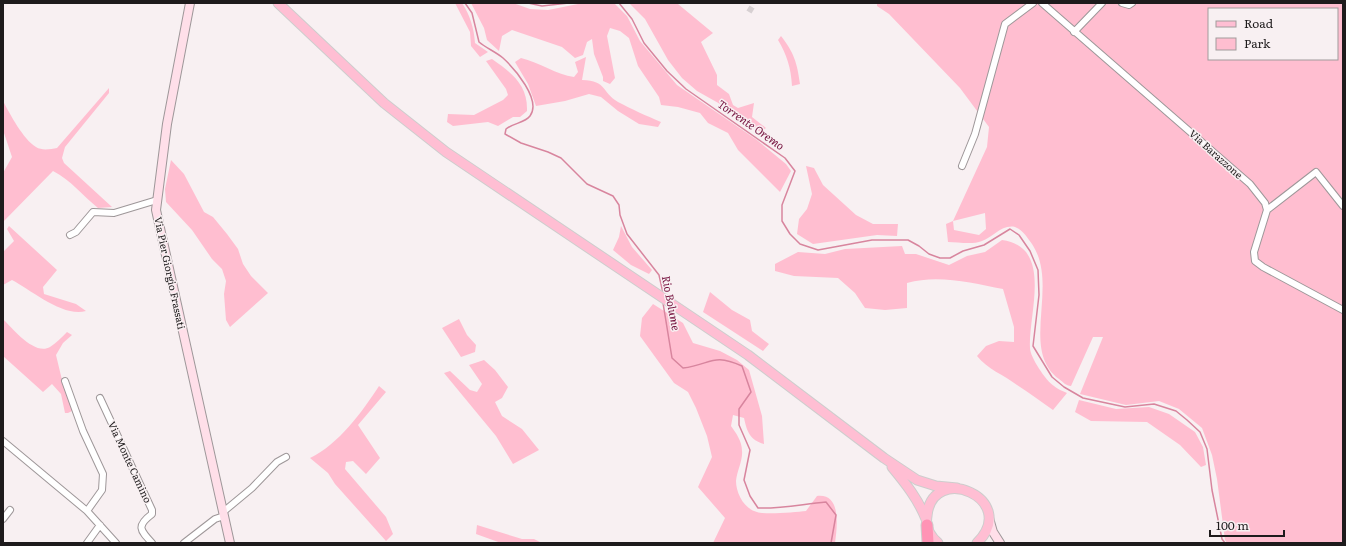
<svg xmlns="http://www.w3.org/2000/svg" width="1346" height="546" font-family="Literata,serif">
<rect width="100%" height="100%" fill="#f8f0f2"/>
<path fill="#ffbed0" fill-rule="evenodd" d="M455 3H462C470 15 474 28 475 43L488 52 480 57 471 46 470 32Z
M471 3H513L530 9 548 10 583 3 615 4 627 16 640 41 677 85 757 140 786 164 791 171 780 192 738 150 728 133 708 123 700 113 678 107 661 105 659 97 638 66 629 38 620 31 610 28 607 36 615 78 610 84 603 81V77L594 54 592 39 587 42 583 55 575 58 562 47 512 30 502 36 499 51 487 40 484 28Z
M629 3 678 4 713 33 701 42 717 75V85L729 94 733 105 738 108 754 103 752 117 766 128 760 132 729 109 697 91 682 78 668 60 645 19Z
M877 3H1343V543H1227L1225 540 1217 479 1212 455 1202 428 1179 409 1159 401 1126 405 1080 394 1103 337H1093L1071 386C1066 386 1063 382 1059 379 1019 349 1060 286 1032 244 1027 237 1023 230 1015 227 1002 224 992 238 982 241 972 245 958 242 948 242L946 224 953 221 987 147 989 127 960 88 889 14 877 6ZM1209 9H1337V59H1209ZM985 213 986 229 979 235 954 230 953 221Z
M781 36C794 53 797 62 800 84L792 86C791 68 787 55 778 40Z
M586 57 582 80C608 81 601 92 618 102 631 109 647 116 661 122L658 127 639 124 618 111 601 97 589 94 565 101 536 106 528 84 515 62 521 58C539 62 557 75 574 77L578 72 575 62Z
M492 59C512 73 528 85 527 111L520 117H513L498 126 488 122 453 126 447 122 448 114 474 115 503 100 508 95 506 89 486 61Z
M109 88V93L65 147 62 158 64 163 112 207 98 208C83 196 71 180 53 171L3 222V173L12 157 3 130V101C10 114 23 139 36 147 42 151 51 149 57 148Z
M171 160 184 174 204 212 213 217 227 234 238 249 243 264 251 276 268 293 230 327 226 320 224 294 226 281 222 269 212 259 192 230 166 202 165 189Z
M806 166 814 168 823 185 856 215 873 224H898L897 236 877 235 813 244 797 234 799 219 807 209 812 194Z
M9 226 57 270 43 287 44 294 76 304 86 311C64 318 31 290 12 280L3 285V252L14 241 7 229Z
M621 226 632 247 652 270 649 274 631 265 613 250 619 237Z
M1002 240C1054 247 1028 314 1030 348 1030 357 1046 381 1054 386 1057 389 1063 391 1067 393L1053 410C1041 402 1030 393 1017 385 1004 375 987 369 977 356L986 346 999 341 1014 342V327L1003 289C972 283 938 274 907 283V308L885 310 865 308 855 293 838 278 794 276 775 271V264L798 252 825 254 845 249 902 246 905 254H916L949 265 967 256 985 252Z
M710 292 732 310 750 320 752 331 769 344 763 351 703 312Z
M653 304 683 323 693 343 720 351 737 360 749 370 762 416 764 444C750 440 747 432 744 418L733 415 731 426C736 433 742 441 742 451 743 460 737 471 736 481 736 493 744 509 757 512 766 515 796 512 806 511L817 496C842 493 837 528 835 543H713L725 518 698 487 712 457 707 436 696 408 688 392 674 383 640 336 642 318Z
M3 319C13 329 35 356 50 347 56 343 62 337 67 332L72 335 63 343 56 355 62 380 74 410 68 413H65L61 394 52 384 43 392 3 356Z
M459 319 467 335 476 345 475 352 461 357 442 328Z
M484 360 495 370 508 387 502 398 495 402 502 416 522 429 539 450 513 464 496 436 444 373 450 371 470 390 477 392 482 384 469 365Z
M379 386 386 392 358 425 380 458 366 474 353 461 346 462 345 469 386 517 393 534 386 541 335 484 328 473 310 458C339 444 362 412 379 386Z
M1079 400 1116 409 1149 407 1169 414 1195 432 1203 447 1206 465 1201 467 1180 445 1147 422 1091 421 1075 412Z
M477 525 522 539H534L542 543H501L476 534Z"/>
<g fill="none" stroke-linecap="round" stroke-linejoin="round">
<path stroke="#d8859e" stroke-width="1.5" d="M465 3 472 13 479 42C486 48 496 52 503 58 514 68 542 100 530 116 525 123 513 123 506 129L505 134 521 143 548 152 561 158 587 184 613 196 619 205 620 215 627 234 659 275 663 293
M528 3 542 6 569 3
M619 3 632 19 644 43 667 71 686 89 785 158 795 171 782 205V221L790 234 800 244 818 250 872 240H908L919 246 929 254 940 258H950L963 251 984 245 1010 229 1019 235 1030 251 1038 270 1039 295 1033 346 1052 377 1064 387 1083 398 1125 407 1154 404 1176 411 1187 420 1200 432 1207 449 1212 490 1222 539 1225 543
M663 303 672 358 683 368C711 365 712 352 742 366L751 392 739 409V425L750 450 744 480 750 496 758 508C781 509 803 504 826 502L836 515 831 543"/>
<path stroke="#d7d0d2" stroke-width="6" stroke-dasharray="6 3" stroke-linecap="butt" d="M748 8 753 11"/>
<defs>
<path id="street" d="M1042 3 1250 184 1265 203 1267 210 1254 252 1255 261 1263 267 1343 310
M1122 3 1129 5 1132 3
M1074 32 1102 3
M962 166 975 134 1005 24 1033 3
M1267 210 1316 172 1343 206
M70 235 76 232 93 212 114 213 157 200
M65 381 83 431 103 474 102 490 87 511
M100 398 152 510V514C136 526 140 530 152 543
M3 441 87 511 116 543
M223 512 252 488 277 462 286 457
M3 519 10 510
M87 543 100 525
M184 543 215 519 224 516"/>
<path id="secondary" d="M190 3 167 124 156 210 230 543
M989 518 993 532 1000 543"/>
<path id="primary" d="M278 3 384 103 446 152 748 355 884 458 917 480 936 486 957 488
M892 467C906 484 918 499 926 519
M938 543C930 536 925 527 927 516 932 461 1021 499 977 543"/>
<path id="highway" d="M927 525 928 543"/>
</defs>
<use href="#street" stroke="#9e9799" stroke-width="8"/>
<use href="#secondary" stroke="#9e9799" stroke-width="10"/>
<use href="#primary" stroke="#cecdcd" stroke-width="11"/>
<use href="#highway" stroke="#cecdcd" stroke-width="13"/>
<use href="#street" stroke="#fff" stroke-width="6"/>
<use href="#secondary" stroke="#ffdfe9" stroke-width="8"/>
<use href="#primary" stroke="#ffbed3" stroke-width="9"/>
<use href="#highway" stroke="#ff93b5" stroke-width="11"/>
</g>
<g text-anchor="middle" stroke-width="3" stroke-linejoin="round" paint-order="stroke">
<g font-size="10" fill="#1e1b1c" stroke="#f8f0f2">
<text transform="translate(1216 154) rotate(42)" y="4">Via Barazzone</text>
<text transform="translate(170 273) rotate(78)" y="4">Via Pier Giorgio Frassati</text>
<text transform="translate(130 462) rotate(65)" y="4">Via Monte Camino</text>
</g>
<g font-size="11" font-style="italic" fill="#730f3c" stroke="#f8f0f2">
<text transform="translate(751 125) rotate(35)" y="4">Torrente Oremo</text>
<text transform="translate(671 303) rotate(79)" y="4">Rio Bolume</text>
</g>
</g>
<rect width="1346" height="546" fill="none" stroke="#1e1b1c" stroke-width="8"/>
<rect x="1208" y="8" width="130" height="52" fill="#f8f0f2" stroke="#a19b9c"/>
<rect x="1216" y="21" width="20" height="6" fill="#ffbed3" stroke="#a19b9c"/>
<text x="1244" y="28" font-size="12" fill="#1e1b1c">Road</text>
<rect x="1216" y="38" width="20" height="12" fill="#ffbed0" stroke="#a19b9c"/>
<text x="1244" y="48" font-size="12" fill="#1e1b1c">Park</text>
<path d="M1210 530v6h74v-6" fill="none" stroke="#1e1b1c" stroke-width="2"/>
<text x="1216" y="530" font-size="12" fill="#1e1b1c" stroke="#f8f0f2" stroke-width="3" paint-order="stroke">100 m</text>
</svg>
